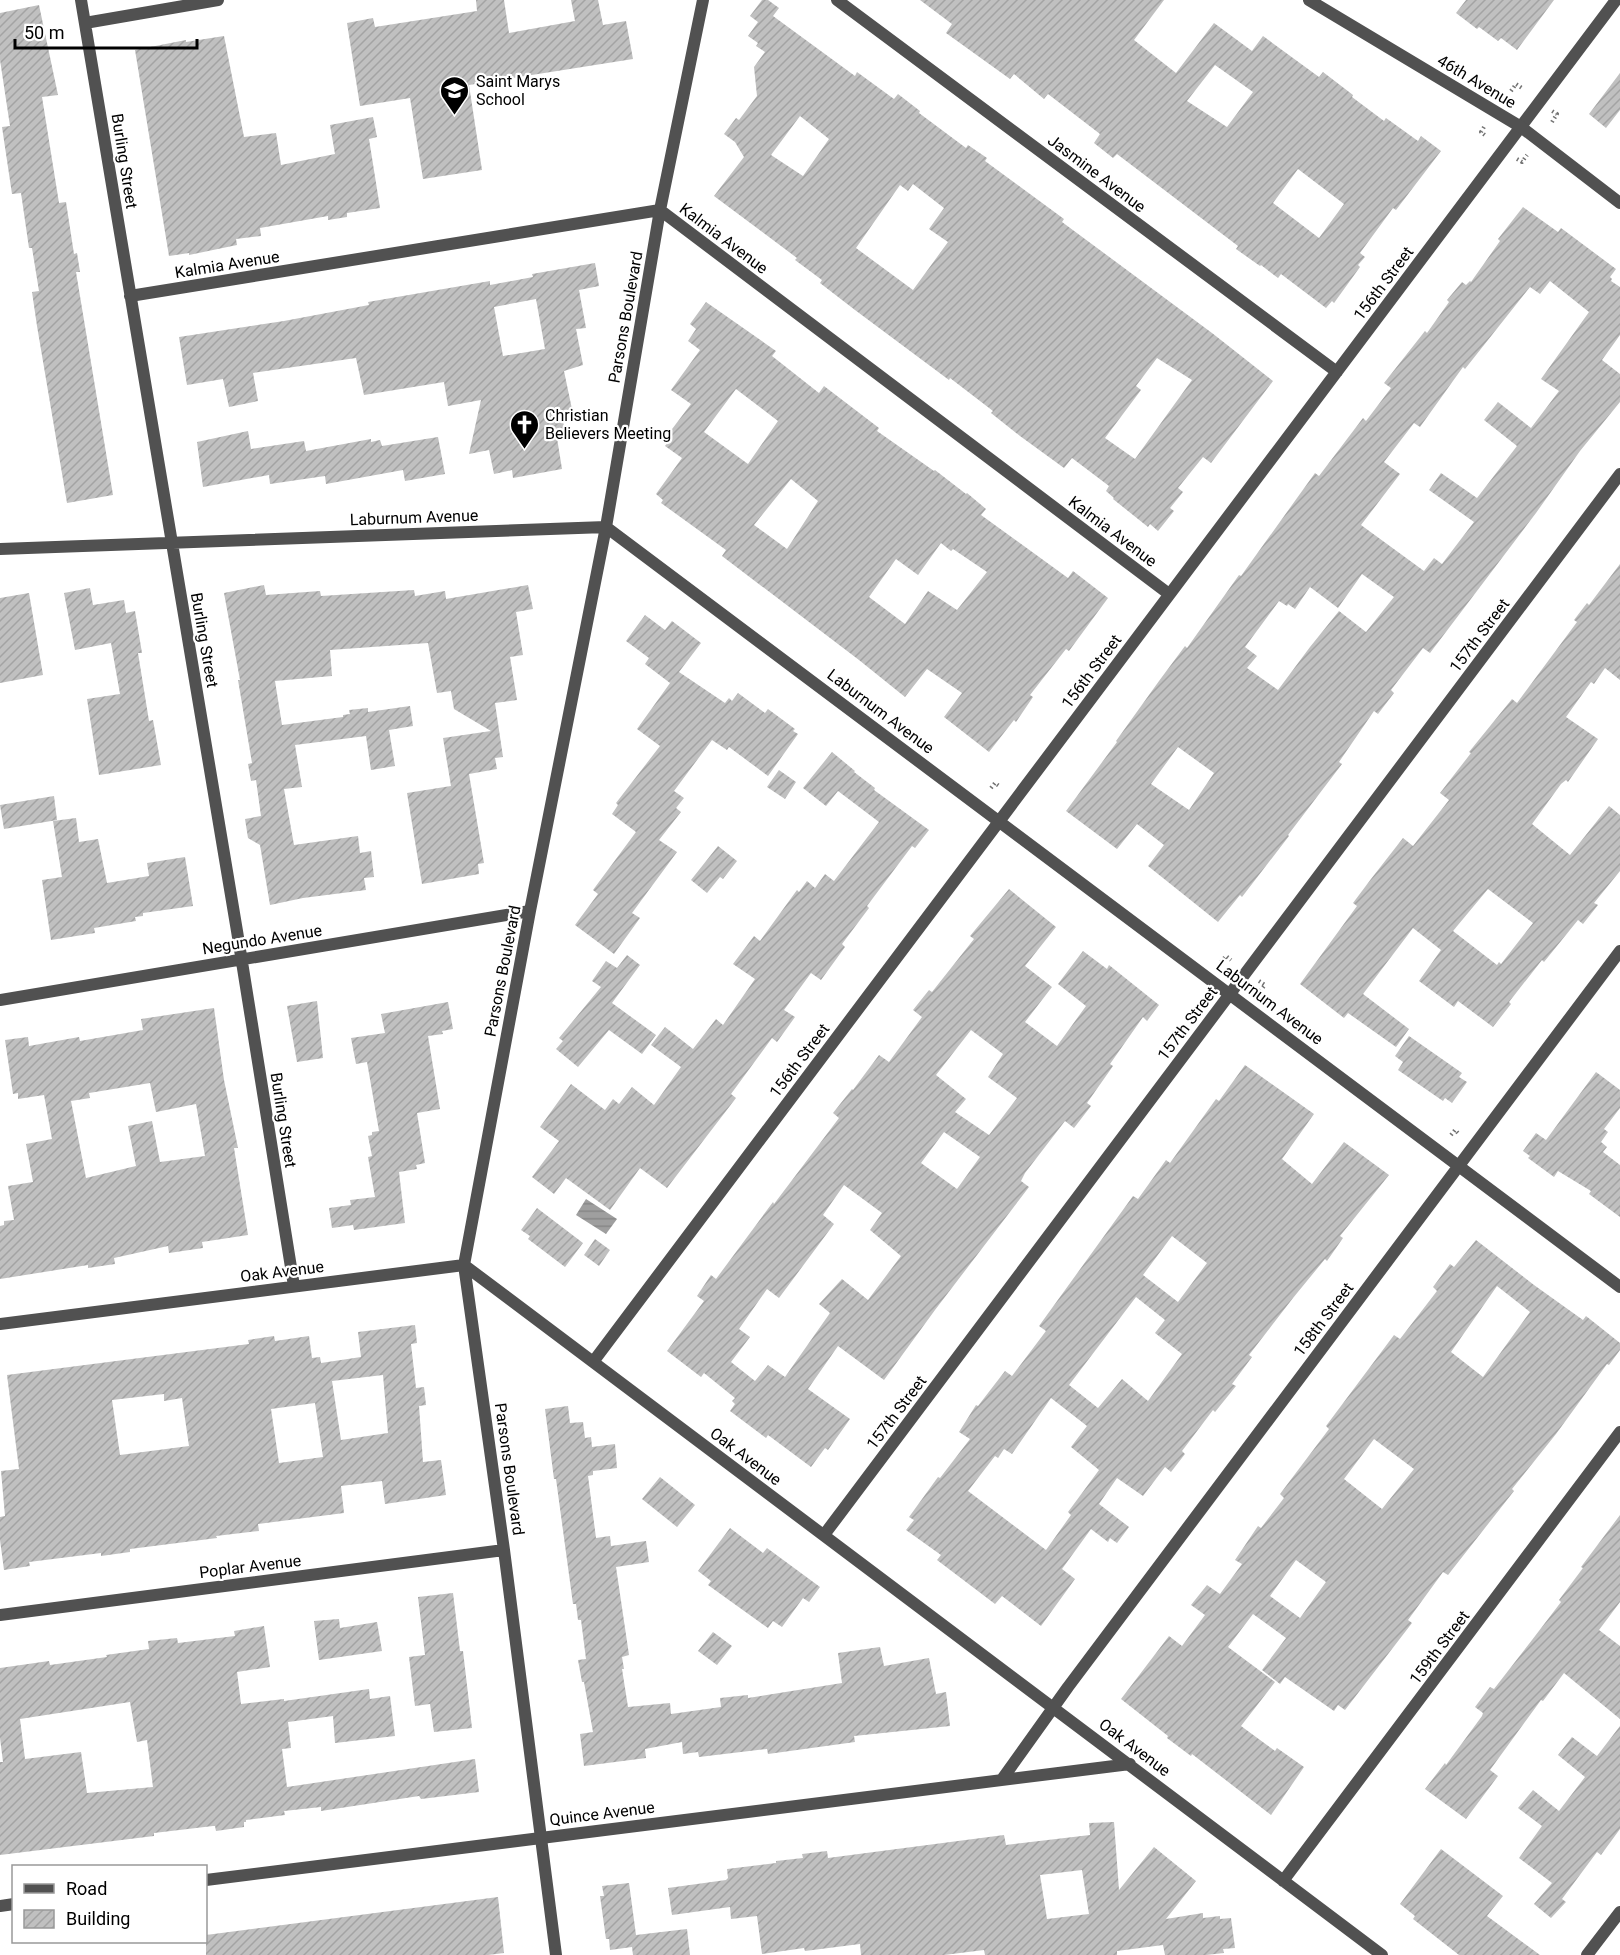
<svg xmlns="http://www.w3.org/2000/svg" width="1620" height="1955" font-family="Roboto,sans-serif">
<defs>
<pattern id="water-rules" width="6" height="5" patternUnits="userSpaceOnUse" patternTransform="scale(1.5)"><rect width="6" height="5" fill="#9f9f9f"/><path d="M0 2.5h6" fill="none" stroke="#878787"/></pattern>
<pattern id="building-hatch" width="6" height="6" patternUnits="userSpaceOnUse" patternTransform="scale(1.5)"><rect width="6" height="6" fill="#c0c0c0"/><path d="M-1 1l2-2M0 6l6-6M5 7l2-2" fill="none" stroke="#a3a3a3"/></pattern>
</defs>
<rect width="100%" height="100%" fill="#fff"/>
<path fill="url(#water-rules)" d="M586 1199 617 1219 606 1234 576 1215Z"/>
<path fill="url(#building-hatch)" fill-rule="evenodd" d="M476 0H504L509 33 575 21 571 0H598L603 25 626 21 633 59 469 85 482 170 423 179 410 98 360 106 347 23 373 18 375 27 477 11Z
M762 0H768L779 8 773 16 855 76 857 72 894 99 898 94 920 111 919 113 966 148 968 145 987 158 985 161 1064 219 1062 222 1212 333 1273 381 1211 463 1203 457 1178 488 1183 492 1170 508 1174 511 1158 531 1150 524 1148 527 1113 499 1114 498 1106 491 1109 486 1072 458 1064 468 1020 436 991 413 993 411 950 378 949 380 855 310 820 283 822 280 795 260 797 258 714 196 744 157 735 142 724 134 736 118 739 120 757 96 754 67 765 52 756 46 758 43 748 36 758 22 750 16ZM800 116 829 139 803 176 771 155ZM913 184 944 208 929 229 948 242 913 290 856 248 900 185 908 191ZM1157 358 1192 380 1135 459 1105 438 1141 390 1136 386Z
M920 0H1164L1134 40 1176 73 1214 23 1252 51 1263 36 1319 77 1323 72 1353 95 1352 97 1384 121 1386 118 1418 141 1421 136 1441 151 1396 210 1393 208 1360 253 1365 257 1358 265 1360 267 1334 303 1332 301 1326 308 1281 274 1278 278 1261 265 1260 266 1236 249 1238 246 1117 154 1113 158 1094 143 1100 134 1048 94 1044 99 1014 74 1010 79 946 33 952 24ZM1215 65 1253 92 1227 127 1187 101ZM1298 169 1344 204 1319 238 1273 203Z
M1466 0H1554L1517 50 1501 38 1498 41 1479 27 1477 29 1456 13Z
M39 5 58 95 42 97 59 203 66 202 74 254 77 253 80 272H76L113 495 67 503 37 326 32 292 39 291 32 248H29L21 193 12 194 2 127 10 126 0 60V13Z
M224 36 244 137 276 133 281 165 335 154 330 125 373 117 377 137 369 139 380 208 347 213V217L328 220V216L260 228 261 236 236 239 237 245 189 255V253L169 256 135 50 186 40V42Z
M1620 73V110L1606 128 1589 114Z
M1523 207 1558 232 1561 228 1616 269 1610 277 1612 279 1611 281 1620 287V335L1602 360 1620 374V402L1580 451 1536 513 1430 653 1423 648 1391 690 1394 693 1378 714 1374 711 1339 762 1342 764 1288 835 1289 836 1242 897 1240 895 1218 922 1148 866 1164 845 1137 824 1117 849 1066 811 1117 742 1116 741 1159 681 1185 646 1187 648 1239 575 1241 576 1315 473 1319 476 1363 418 1366 421 1391 388 1384 383 1425 331 1427 333 1449 302 1447 300 1462 282 1466 285 1470 281 1471 282 1500 241 1498 239ZM1550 281 1589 312 1541 379 1559 391 1531 428 1498 402 1484 420 1517 446 1477 498 1441 473 1429 490 1474 522 1442 564 1434 558 1424 571 1361 525 1400 474 1384 462 1414 423 1420 427 1463 367 1465 369 1530 287 1540 294ZM1362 574 1394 597 1366 632 1339 611 1310 647 1278 690 1247 668 1257 656 1245 647 1279 601 1287 606 1288 604 1295 609 1310 587 1338 608ZM1178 747 1214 773 1189 810 1151 784Z
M595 263 599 286 579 290 586 328 576 329 583 365 564 371 573 414 562 416 566 437 557 438 562 469 513 478 512 470 494 474 489 450 469 454 481 400 448 406 444 382 364 395 356 358 253 373 258 401 229 407 223 379 187 385 179 337 284 321 369 305 368 302 490 281V285L533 277 532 274ZM536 299 545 349 503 356 494 307Z
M706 302 776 351 772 356 819 393 824 386 879 428 877 431 934 471 935 470 966 494 967 493 986 509 981 515 1068 578 1073 571 1108 598 1069 651 1066 649 1030 695 1033 697 1016 722 1014 720 989 752 944 717 962 693 927 669 905 697 859 660 722 556 726 550 661 503 663 500 656 494 682 458 665 446 667 443 663 441 691 404 671 390 700 350 688 341 696 329 690 324ZM736 389 778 421 748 464 704 432ZM791 479 818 501 787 549 754 525ZM941 543 951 551 953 549 987 572 957 610 928 591 905 624 869 597 896 559 918 575Z
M248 431 251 449 304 441 306 451 371 439V442L380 440 382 446 438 437 445 474 405 481 403 470 326 484 325 476 270 484 269 475 203 487 197 442Z
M1620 564V680L1605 668 1594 684 1591 682 1566 717 1598 739 1568 782 1566 780 1561 784 1532 824 1570 855 1609 806 1620 815V871L1594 903 1598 905 1583 924 1578 920 1544 962 1542 960 1509 1002 1511 1004 1493 1027 1458 1001 1454 1007 1419 981 1441 950 1413 928 1363 994 1409 1029 1396 1047 1348 1013 1344 1018 1300 984 1357 906 1353 903 1371 879 1403 838 1413 846 1449 800 1440 793 1471 753 1469 752 1512 699 1517 703 1577 622 1574 620 1587 603 1589 605ZM1488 889 1533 923 1501 964 1499 962 1497 965 1453 931Z
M264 585 266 595 320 591 321 596 414 590 415 596 445 591 446 599 528 585 533 609 516 612 523 655 510 657 517 700 495 703 503 757 495 758 497 769 469 774 484 863 478 864 479 874 422 884 407 793 451 786 443 738 491 731 454 709 451 691 437 693 428 643 330 650 332 676 275 681 282 725 343 717V715L350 714 349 710 368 708V712L410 706 413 726 389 730 395 766 371 770 366 736 295 745 302 787 284 789 294 845 358 836 360 853 371 851 374 877 364 878 366 890 303 898 270 905 260 845 248 838 245 819 261 816 256 780 251 781 248 764 252 763 238 680H240L224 593Z
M90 588 93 605 124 600 126 613 135 611 142 653H138L149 721 153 720 161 765 99 775 87 699 120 694 111 643 75 650 64 593Z
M29 593 43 675 0 683V598Z
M645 615 665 630 672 621 701 643 679 672 725 703 729 698 732 701 738 693 765 713 768 709 795 729 793 731 798 734 768 776 729 747 727 750 712 740 674 791 684 798 676 808 681 812 659 840 677 852 632 913 640 918 614 954 575 925 598 894 593 890 636 832 612 814 618 805 616 803 660 746 637 729 678 672 670 683 645 664 649 658 626 641Z
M832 752 855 771 854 772 875 788 874 790 929 830 915 848 912 846 867 906 869 908 842 944 845 947 821 980 811 973 784 1010 795 1017 777 1042 772 1038 731 1094 736 1098 667 1188 640 1168 610 1210 566 1178 554 1194 532 1177 559 1141 540 1127 571 1084 605 1110 613 1099 619 1104 632 1087 654 1105 681 1067 651 1045 665 1027 693 1049 716 1019 723 1025 755 979 733 964 754 936 760 941 797 890 799 892 807 881 815 888 825 874 834 881 879 822 838 791 826 806 803 788Z
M779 770 796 782 785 799 767 787Z
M54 796 57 820 4 829 0 805Z
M76 818 79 842 98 839 107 883 149 876 147 863 185 857 193 906 143 913V916L135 917 136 921 94 928 95 933 51 940 42 880 62 877 53 821Z
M718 846 737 861 723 879 720 877 707 893 691 880Z
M1009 889 1056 927 1025 966 1052 987 1025 1022 1057 1046 1086 1006 1058 984 1083 951 1107 969 1109 965 1159 1005 1147 1021 1143 1017 1110 1064 1113 1066 1087 1103 1091 1106 1074 1128 1065 1121 1025 1173 1021 1181 1029 1187 935 1310 884 1380 838 1346 808 1389 850 1419 828 1450 825 1448 811 1467 768 1435 766 1438 730 1411 735 1404 732 1401 735 1398 704 1373 701 1377 667 1351 704 1301 697 1296 711 1275 716 1279 773 1202 774 1204 839 1118 833 1113 852 1089 853 1090 879 1055 889 1062 922 1017 913 1010 929 990 932 992 974 939 970 936ZM971 1030 1003 1054 988 1077 1017 1098 989 1135 955 1112 966 1099 936 1075ZM944 1132 980 1157 957 1189 921 1163ZM844 1185 882 1213 870 1230 901 1256 868 1300 842 1279 819 1304 830 1313 785 1377 768 1365 755 1381 731 1362 750 1337 739 1329 767 1289 779 1298 834 1224 823 1215Z
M627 955 640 965 612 1003 656 1035 642 1054 609 1030 578 1067 556 1049 563 1041 559 1038 601 987 592 981 606 961 617 968Z
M317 1001 323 1058 297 1062 287 1006Z
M448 1002 453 1029 442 1031 443 1034 428 1036 440 1109 417 1113 425 1163 416 1165 417 1169 399 1172 405 1223 354 1230 353 1225 332 1228 329 1208 351 1205 350 1200 375 1197 368 1157 372 1156 368 1136 372 1135V1132L379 1131 367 1062 356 1064 351 1038 385 1033 381 1014Z
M214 1008 224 1080 238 1148H234L248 1235 202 1242 203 1248 169 1253 168 1246 114 1258 115 1264 88 1268V1265L0 1279V1226L4 1225V1221L14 1220 8 1186 33 1182 26 1144 52 1139 44 1095 18 1099V1093L13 1094 5 1040 28 1037 29 1046 79 1037 80 1041 143 1030 141 1019ZM150 1083 156 1112 196 1104 205 1156 160 1162 152 1121 128 1126 136 1166 86 1178 71 1101 90 1098 89 1093Z
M1409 1036 1462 1073 1459 1077 1467 1082 1452 1103 1445 1098 1443 1101 1398 1070 1403 1062 1395 1056Z
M1245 1065 1314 1114 1282 1159 1312 1184 1344 1142 1389 1175 1340 1236 1343 1238 1327 1261 1325 1259 1293 1298 1249 1355 1252 1357 1232 1384 1236 1386 1215 1412 1213 1410 1182 1451 1185 1454 1171 1472 1165 1467 1143 1496 1117 1478 1099 1504 1129 1527 1117 1543 1110 1538 1108 1542 1091 1529 1062 1569 1075 1579 1041 1626 1002 1596 995 1604 937 1560 941 1555 906 1530 914 1520 909 1517 938 1477 940 1478 970 1439 959 1432 976 1405 978 1406 1005 1371 1012 1376 1046 1331 1039 1326 1120 1214 1133 1196 1138 1199 1166 1160 1170 1163 1216 1099 1219 1101ZM1172 1236 1207 1263 1178 1302 1143 1275ZM1136 1297 1165 1320 1155 1333 1182 1354 1148 1401 1122 1379 1098 1408 1069 1385ZM1051 1398 1087 1426 1071 1447 1099 1470 1068 1512 1071 1515 1046 1550 968 1491 995 1456 998 1458 1004 1449 1012 1454Z
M1596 1072 1620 1090V1108L1604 1129 1608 1132 1601 1142 1607 1147 1603 1152 1620 1165V1217L1589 1194 1591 1191 1558 1171 1554 1177 1528 1158 1530 1156 1523 1151 1536 1133 1546 1140Z
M537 1208 583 1243 565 1267 528 1239 530 1236 521 1230Z
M595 1239 610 1250 599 1266 584 1255Z
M1476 1240 1534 1285 1583 1320 1586 1316 1620 1343V1350L1609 1365 1607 1364 1556 1434 1512 1489 1514 1491 1448 1575 1443 1572 1408 1620 1412 1623 1345 1710 1338 1705 1334 1711 1285 1677 1280 1684 1262 1670 1286 1638 1253 1614 1228 1647 1275 1682 1241 1726 1275 1751 1277 1748 1304 1767 1271 1815 1192 1754 1191 1756 1167 1738 1168 1736 1121 1699 1169 1636 1182 1646 1205 1615 1191 1605 1207 1585 1220 1594 1242 1564 1235 1560 1258 1526 1261 1528 1284 1498 1280 1494 1329 1429 1326 1426 1394 1335 1400 1339 1437 1291 1433 1287 1450 1264 1454 1267ZM1497 1286 1530 1312 1483 1377 1451 1352ZM1374 1439 1414 1469 1382 1509 1344 1479ZM1296 1560 1326 1582 1300 1618 1270 1596Z
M415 1325 417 1343 411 1344 416 1388 424 1387 426 1405 419 1406 423 1462 441 1460 446 1495 385 1504 382 1481 341 1486 344 1513 258 1524 259 1531 216 1536 217 1538 130 1549V1552L101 1556V1553L29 1562 30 1566 4 1570 0 1540V1517L5 1516 1 1471 19 1469 7 1375 249 1344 248 1340 274 1336 275 1341 309 1336 312 1358 320 1357 321 1363 361 1357 358 1332ZM383 1375 388 1433 341 1440 332 1381ZM164 1394V1401L182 1398 189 1446 120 1455 112 1400ZM315 1403 323 1457 279 1463 271 1409Z
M568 1406 570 1423 583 1422 585 1438 591 1437 592 1447 615 1444 617 1468 593 1471V1475L588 1476 596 1538 610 1536 611 1546 646 1541 649 1562 616 1567 629 1655 622 1657 624 1669H622L628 1707 670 1703 671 1714 721 1707 720 1698 748 1695V1698L842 1683 838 1653 880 1647 884 1666 929 1658 936 1694 946 1692 950 1726 854 1736 855 1742 768 1754 767 1749 699 1757 698 1752 683 1754 682 1742 645 1749 646 1758 584 1766 580 1734 593 1732 584 1682H582L578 1660 586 1659 581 1620H578L576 1604H573L556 1479H554L545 1409Z
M660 1477 695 1505 677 1527 642 1499Z
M1620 1515V1602L1599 1630 1620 1646V1719L1564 1673 1543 1701 1541 1700 1490 1770 1498 1776 1466 1819 1425 1789 1445 1763 1446 1765 1482 1716 1483 1713 1475 1707 1490 1687 1494 1689 1532 1640 1561 1602 1559 1600 1583 1568 1581 1567Z
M730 1528 763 1553 767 1548 820 1587 809 1602 803 1598 782 1627 773 1621 768 1628 708 1585 711 1581 698 1571Z
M453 1593 460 1651H463L472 1728 434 1732 430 1704 415 1706 409 1657 425 1655 418 1597Z
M339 1619 340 1628 377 1622 382 1651 319 1660 314 1621Z
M264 1626 270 1667 237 1672 241 1704 284 1699V1701L369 1689 370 1699 390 1696 395 1736 335 1743 333 1716 288 1722 291 1748 282 1749 287 1787 475 1759 479 1792 421 1799 419 1796 321 1811V1807L284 1811 285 1815 246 1820V1822H244V1827L216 1831 215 1826H213L154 1833V1836L0 1855V1762H3L0 1738V1668L49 1661 50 1665 107 1657 106 1655 149 1649 148 1641 177 1638 178 1643 235 1636 234 1631ZM130 1702 137 1742 147 1740 153 1787 87 1793 81 1752 25 1759 20 1719Z
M713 1632 732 1646 717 1665 698 1651Z
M1620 1726V1829L1601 1855 1597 1852 1562 1899 1566 1902 1551 1918 1534 1904 1552 1883 1519 1858 1542 1826 1518 1808 1533 1790 1559 1811 1585 1777 1558 1755 1572 1737 1597 1756Z
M1114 1822 1119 1890 1154 1847 1196 1881 1166 1919 1203 1913V1918L1220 1916V1919L1231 1918 1235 1948 1223 1949 1224 1953 1206 1955H1165L1163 1945 1117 1951V1955H985L984 1950 944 1955H861L860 1944 805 1951 804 1948 762 1954 757 1916 731 1919 730 1907 672 1915 668 1888 726 1880 728 1878 727 1869 776 1863V1861L803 1858 802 1854 827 1851 828 1858 1004 1835 1006 1845 1090 1835 1089 1823ZM1082 1870 1089 1914 1047 1919 1040 1875Z
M1441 1849 1503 1896 1487 1916 1540 1955H1459L1413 1919 1415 1916 1400 1904Z
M629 1883 636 1935 687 1929 690 1955H633L632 1947 610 1950 609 1939H606L600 1896H604L602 1886Z
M498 1897 504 1953 488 1955H206V1935Z"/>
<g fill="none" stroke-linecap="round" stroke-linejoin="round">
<path stroke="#737373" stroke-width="4" stroke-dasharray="1.5 3" stroke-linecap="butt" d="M1511 91 1516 84 1522 88
M1552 122 1557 114 1552 111
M1484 127 1481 132 1486 136
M1517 159 1522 162 1527 155
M991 788 995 783 999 786
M1221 962 1226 956 1231 960
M1259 981 1265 985 1260 991
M1451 1135 1455 1130 1460 1135"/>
<path stroke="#515151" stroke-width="12" d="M81 0 237 931 294 1286
M837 0 1337 372
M85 23 218 0
M130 296 660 210 1169 594
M0 549 606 527 1620 1287
M0 1000 530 911
M0 1324 464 1265 1382 1955
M593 1362 1616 0
M824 1535 1620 474
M0 1615 504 1550
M1003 1778 1068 1687 1620 951
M206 1880 1130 1764
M1283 1881 1620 1432
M0 1906 14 1904
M556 1955 504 1550 464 1265 530 911 606 527 660 210 703 0
M1587 1955 1620 1912"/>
<path stroke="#515151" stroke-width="12" d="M1309 0 1521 127 1620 203"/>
</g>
<defs>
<symbol id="school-pin" viewBox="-11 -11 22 30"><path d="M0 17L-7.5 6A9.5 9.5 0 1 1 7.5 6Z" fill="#000" stroke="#fff"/><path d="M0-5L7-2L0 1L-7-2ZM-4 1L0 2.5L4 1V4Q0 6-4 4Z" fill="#fff"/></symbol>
<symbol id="church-pin" viewBox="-11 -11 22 30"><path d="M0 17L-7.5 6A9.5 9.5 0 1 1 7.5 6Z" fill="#000" stroke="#fff"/><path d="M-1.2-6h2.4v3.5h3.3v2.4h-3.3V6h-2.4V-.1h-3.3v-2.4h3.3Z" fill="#fff"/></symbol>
</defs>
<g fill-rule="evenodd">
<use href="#school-pin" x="438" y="74" width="33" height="45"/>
<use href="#church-pin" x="508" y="408" width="33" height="45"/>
</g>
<g text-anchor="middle" stroke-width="4.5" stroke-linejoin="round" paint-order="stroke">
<g font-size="16" fill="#000" stroke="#fff" text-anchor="start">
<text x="476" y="87">Saint Marys<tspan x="476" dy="18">School</tspan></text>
<text x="545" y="421">Christian<tspan x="545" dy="18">Believers Meeting</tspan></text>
</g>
<g font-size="16" fill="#000" stroke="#fff">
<text transform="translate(1477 81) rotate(31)" y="6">46th Avenue</text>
<text transform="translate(125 161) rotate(81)" y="6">Burling Street</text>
<text transform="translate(1097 173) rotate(37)" y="6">Jasmine Avenue</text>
<text transform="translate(724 238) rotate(37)" y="6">Kalmia Avenue</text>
<text transform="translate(227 264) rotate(-9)" y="6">Kalmia Avenue</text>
<text transform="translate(1383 283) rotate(-53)" y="6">156th Street</text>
<text transform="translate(625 317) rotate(-80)" y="6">Parsons Boulevard</text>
<text transform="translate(414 517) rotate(-2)" y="6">Laburnum Avenue</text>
<text transform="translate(1113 531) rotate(37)" y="6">Kalmia Avenue</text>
<text transform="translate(1479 635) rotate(-53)" y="6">157th Street</text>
<text transform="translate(205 640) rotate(80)" y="6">Burling Street</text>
<text transform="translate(1091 671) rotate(-53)" y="6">156th Street</text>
<text transform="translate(881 711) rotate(37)" y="6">Laburnum Avenue</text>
<text transform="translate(262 939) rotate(-9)" y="6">Negundo Avenue</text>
<text transform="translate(502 971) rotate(-79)" y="6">Parsons Boulevard</text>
<text transform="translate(1270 1002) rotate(37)" y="6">Laburnum Avenue</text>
<text transform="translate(1187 1023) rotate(-53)" y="6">157th Street</text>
<text transform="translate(799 1060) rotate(-53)" y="6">156th Street</text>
<text transform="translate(284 1120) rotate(81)" y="6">Burling Street</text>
<text transform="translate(282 1271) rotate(-7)" y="6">Oak Avenue</text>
<text transform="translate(1323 1319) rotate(-53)" y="6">158th Street</text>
<text transform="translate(896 1412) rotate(-53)" y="6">157th Street</text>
<text transform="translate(746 1456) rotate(37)" y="6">Oak Avenue</text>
<text transform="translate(510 1469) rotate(82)" y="6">Parsons Boulevard</text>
<text transform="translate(250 1566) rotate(-7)" y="6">Poplar Avenue</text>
<text transform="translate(1439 1647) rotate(-53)" y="6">159th Street</text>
<text transform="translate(1135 1747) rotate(37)" y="6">Oak Avenue</text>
<text transform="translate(602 1813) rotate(-7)" y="6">Quince Avenue</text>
</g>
</g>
<rect x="12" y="1865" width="195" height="78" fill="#ffffff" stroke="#999999" stroke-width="1.5"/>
<rect x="24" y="1884" width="30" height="9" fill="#515151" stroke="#999999" stroke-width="1.5"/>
<text x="66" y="1895" font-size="18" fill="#000000">Road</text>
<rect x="24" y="1910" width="30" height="18" fill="url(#building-hatch)" stroke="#999999" stroke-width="1.5"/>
<text x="66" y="1925" font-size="18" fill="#000000">Building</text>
<path d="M15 39v9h182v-9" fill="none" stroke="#000000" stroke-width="3"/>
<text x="24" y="39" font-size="18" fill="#000000" stroke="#ffffff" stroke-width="4.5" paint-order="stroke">50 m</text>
</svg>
